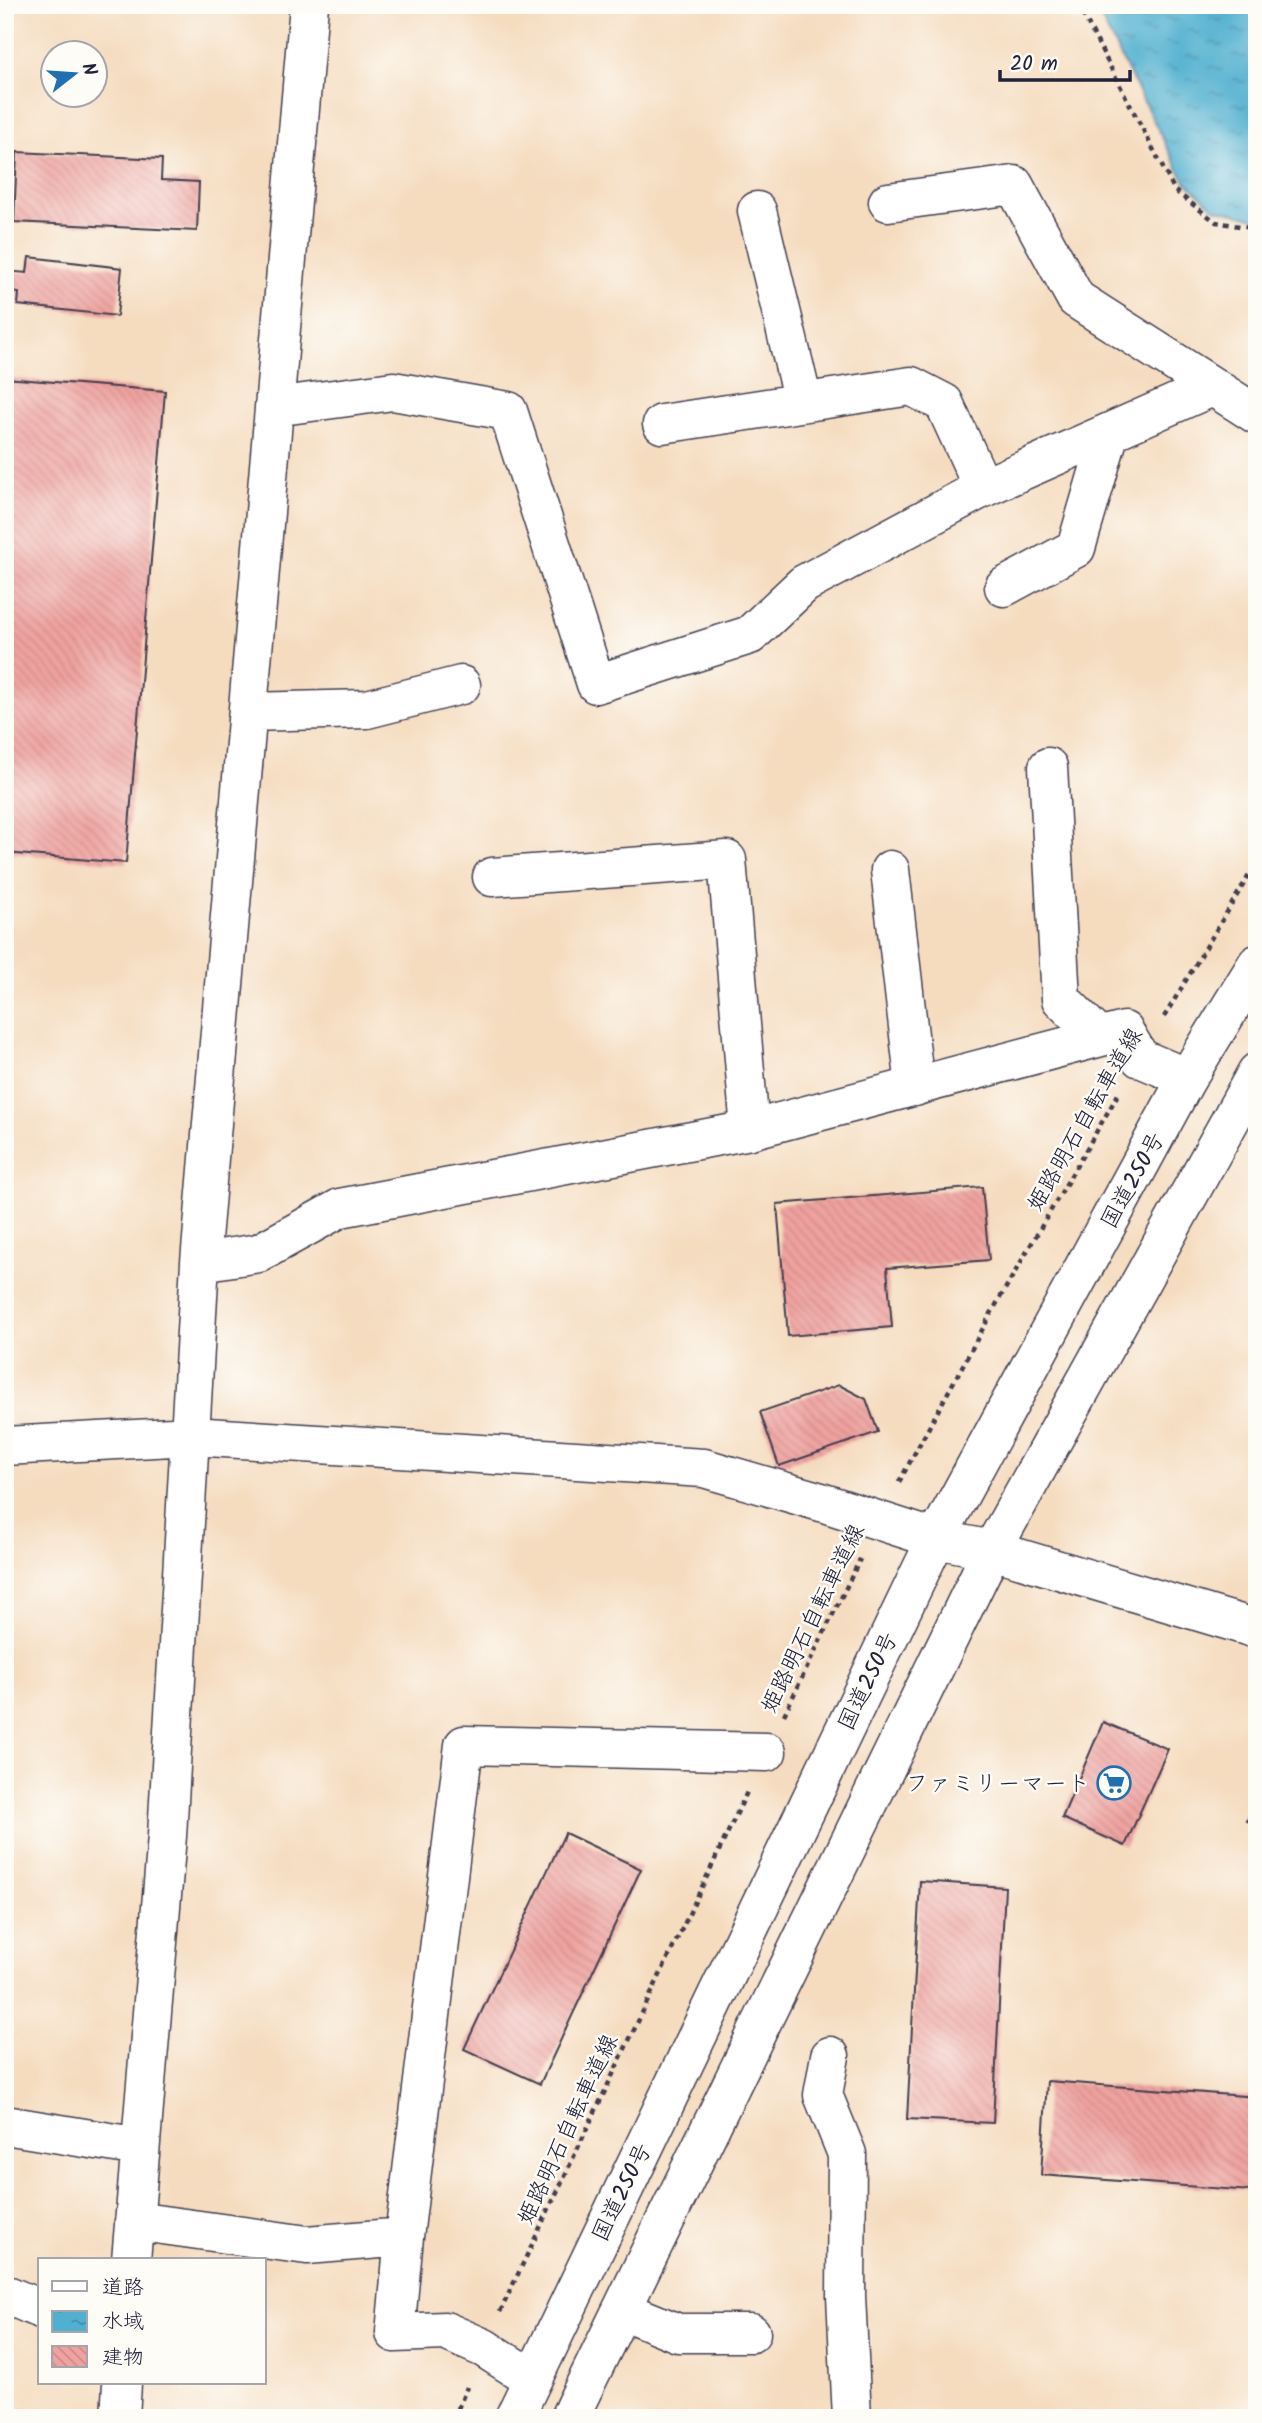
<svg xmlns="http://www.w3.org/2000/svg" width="1262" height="2423" font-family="Kalam,'Klee One',sans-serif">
<defs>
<pattern id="water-ripples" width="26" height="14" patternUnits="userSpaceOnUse" patternTransform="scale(1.75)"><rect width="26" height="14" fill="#51b0d0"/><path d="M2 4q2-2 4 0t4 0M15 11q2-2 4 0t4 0" fill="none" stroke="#438faa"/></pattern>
<pattern id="building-back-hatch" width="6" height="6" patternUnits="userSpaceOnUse" patternTransform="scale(1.75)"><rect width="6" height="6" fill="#efa29f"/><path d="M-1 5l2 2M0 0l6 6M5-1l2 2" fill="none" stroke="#cd8b8a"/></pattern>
</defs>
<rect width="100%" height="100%" fill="#fdfcf7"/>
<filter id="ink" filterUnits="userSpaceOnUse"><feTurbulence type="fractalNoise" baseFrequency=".0143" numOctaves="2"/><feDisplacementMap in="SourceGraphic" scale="14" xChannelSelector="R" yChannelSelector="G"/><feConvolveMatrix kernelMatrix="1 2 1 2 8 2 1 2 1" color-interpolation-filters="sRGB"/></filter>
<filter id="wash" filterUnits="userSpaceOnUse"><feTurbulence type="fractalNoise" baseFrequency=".00686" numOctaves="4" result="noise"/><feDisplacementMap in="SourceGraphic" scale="28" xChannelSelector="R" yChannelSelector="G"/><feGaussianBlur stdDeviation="1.57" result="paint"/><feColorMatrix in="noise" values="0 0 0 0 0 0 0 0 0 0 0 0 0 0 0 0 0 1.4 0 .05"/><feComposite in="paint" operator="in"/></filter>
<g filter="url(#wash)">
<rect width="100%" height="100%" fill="#f5dcbf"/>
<path fill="url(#water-ripples)" stroke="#3a6986" stroke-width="2" d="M1094 5H1257V219L1214 208 1184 180Z"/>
<g id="blocks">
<path fill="url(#building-back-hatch)" d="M17 152 162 159 161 180 199 182 197 231 14 222Z
M29 257 122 268 117 316 18 305 19 293 5 291V271L27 273Z
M5 378 165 391 126 863 5 853Z
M982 1187 989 1260 887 1268 892 1327 788 1336 777 1204Z
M839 1385 866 1399 878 1432 779 1466 760 1412Z
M1103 1722 1168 1749 1125 1846 1062 1818Z
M1257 1794V1825L1247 1821Z
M565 1833 641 1869 540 2084 464 2049Z
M920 1881 1005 1887 993 2123 907 2119Z
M1047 2081 1257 2097 1251 2191 1041 2175Z"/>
</g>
</g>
<g filter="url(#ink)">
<use href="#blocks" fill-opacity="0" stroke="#423e4f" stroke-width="2"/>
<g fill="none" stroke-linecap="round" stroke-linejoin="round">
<defs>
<path id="minor" d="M888 202 1014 185 1076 299 1257 415
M757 211 803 402
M274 407 393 391 508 411 596 684 750 635 804 584 983 488 1212 387
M662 424 911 386 944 403 983 488
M1004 587 1076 548 1110 432
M248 712 367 709 461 685
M1048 767 1061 999 1099 1037
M890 870 915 1087
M492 877 727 860 750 1130
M200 1262 259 1253 340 1208 750 1130 1124 1031 1140 1058 1187 1078
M5 1446 191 1436
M830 2056 823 2095 847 2154 846 2296 852 2418
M5 2125 140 2147
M134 2221 307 2245 404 2237 464 1745 767 1752
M404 2237 395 2333 445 2331 484 2348 531 2378
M131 2260 167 1836 200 1262 309 5
M5 2294 40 2309
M622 2310 678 2333H751"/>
<path id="tertiary" d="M191 1436 704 1468 821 1502 936 1539 992 1550 1257 1629
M120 2418 122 2383"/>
<path id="trunk" d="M514 2418 936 1539 1187 1078 1257 964
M569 2418 992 1550 1257 1072"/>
</defs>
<use href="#minor" stroke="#423e4f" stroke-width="41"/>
<use href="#tertiary" stroke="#423e4f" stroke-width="41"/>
<use href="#trunk" stroke="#423e4f" stroke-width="41"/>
<path stroke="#423e4f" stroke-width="4.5" stroke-dasharray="5 5" stroke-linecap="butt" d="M1078 5 1175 191 1216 222 1257 229
M1164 1017 1257 862
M899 1482 993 1310 1120 1091
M784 1715 860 1559
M500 2312 747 1792
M454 2418 467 2387"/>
<use href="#minor" stroke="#fff" stroke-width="38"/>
<use href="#tertiary" stroke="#fff" stroke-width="38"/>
<use href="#trunk" stroke="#fff" stroke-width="38"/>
</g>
</g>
<defs>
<symbol id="supermarket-ring" viewBox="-11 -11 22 22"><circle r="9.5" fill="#fdfcf7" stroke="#1f6fb2" stroke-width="1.5"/><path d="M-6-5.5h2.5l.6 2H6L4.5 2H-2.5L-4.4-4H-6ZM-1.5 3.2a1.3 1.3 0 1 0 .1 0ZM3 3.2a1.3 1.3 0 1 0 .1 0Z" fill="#1f6fb2"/></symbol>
</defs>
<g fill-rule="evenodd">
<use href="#supermarket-ring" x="1095" y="1764" width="38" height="38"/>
</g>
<g text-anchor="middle" stroke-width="5" stroke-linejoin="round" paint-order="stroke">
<g font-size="23" fill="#22223b" stroke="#fdfcf7">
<text transform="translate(1084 1119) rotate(-60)" y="8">姫路明石自転車道線</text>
<text transform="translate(1132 1180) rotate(-61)" y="8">国道250号</text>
<text transform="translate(812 1618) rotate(-64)" y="8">姫路明石自転車道線</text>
<text transform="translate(867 1681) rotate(-64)" y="8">国道250号</text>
<text transform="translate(567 2129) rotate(-65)" y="8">姫路明石自転車道線</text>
<text transform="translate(621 2192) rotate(-64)" y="8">国道250号</text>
</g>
<g font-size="23" fill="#22223b" stroke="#fdfcf7" text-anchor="end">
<text x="1090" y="1791">ファミリーマート</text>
</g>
</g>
<rect width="1262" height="2423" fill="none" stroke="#fdfcf7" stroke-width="28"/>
<rect x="38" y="2258" width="228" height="126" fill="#fdfcf7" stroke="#a5a5ac" stroke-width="2"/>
<rect x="52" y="2281" width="35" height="10" fill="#ffffff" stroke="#a5a5ac" stroke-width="2"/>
<text x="102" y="2294" font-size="21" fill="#22223b">道路</text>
<rect x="52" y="2311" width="35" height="21" fill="url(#water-ripples)" stroke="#a5a5ac" stroke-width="2"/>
<text x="102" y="2328" font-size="21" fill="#22223b">水域</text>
<rect x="52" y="2346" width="35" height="21" fill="url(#building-back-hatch)" stroke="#a5a5ac" stroke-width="2"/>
<text x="102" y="2364" font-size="21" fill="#22223b">建物</text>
<g transform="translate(74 74) rotate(73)"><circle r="33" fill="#fdfcf7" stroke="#a5a5ac" stroke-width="2"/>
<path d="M0-5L12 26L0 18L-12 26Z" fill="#1f6fb2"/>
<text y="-10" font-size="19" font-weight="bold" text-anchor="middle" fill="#22223b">N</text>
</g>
<path d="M1000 70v10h130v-10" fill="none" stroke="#22223b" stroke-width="3.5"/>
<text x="1010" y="70" font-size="21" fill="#22223b" stroke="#fdfcf7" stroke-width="5" paint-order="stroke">20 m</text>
</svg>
